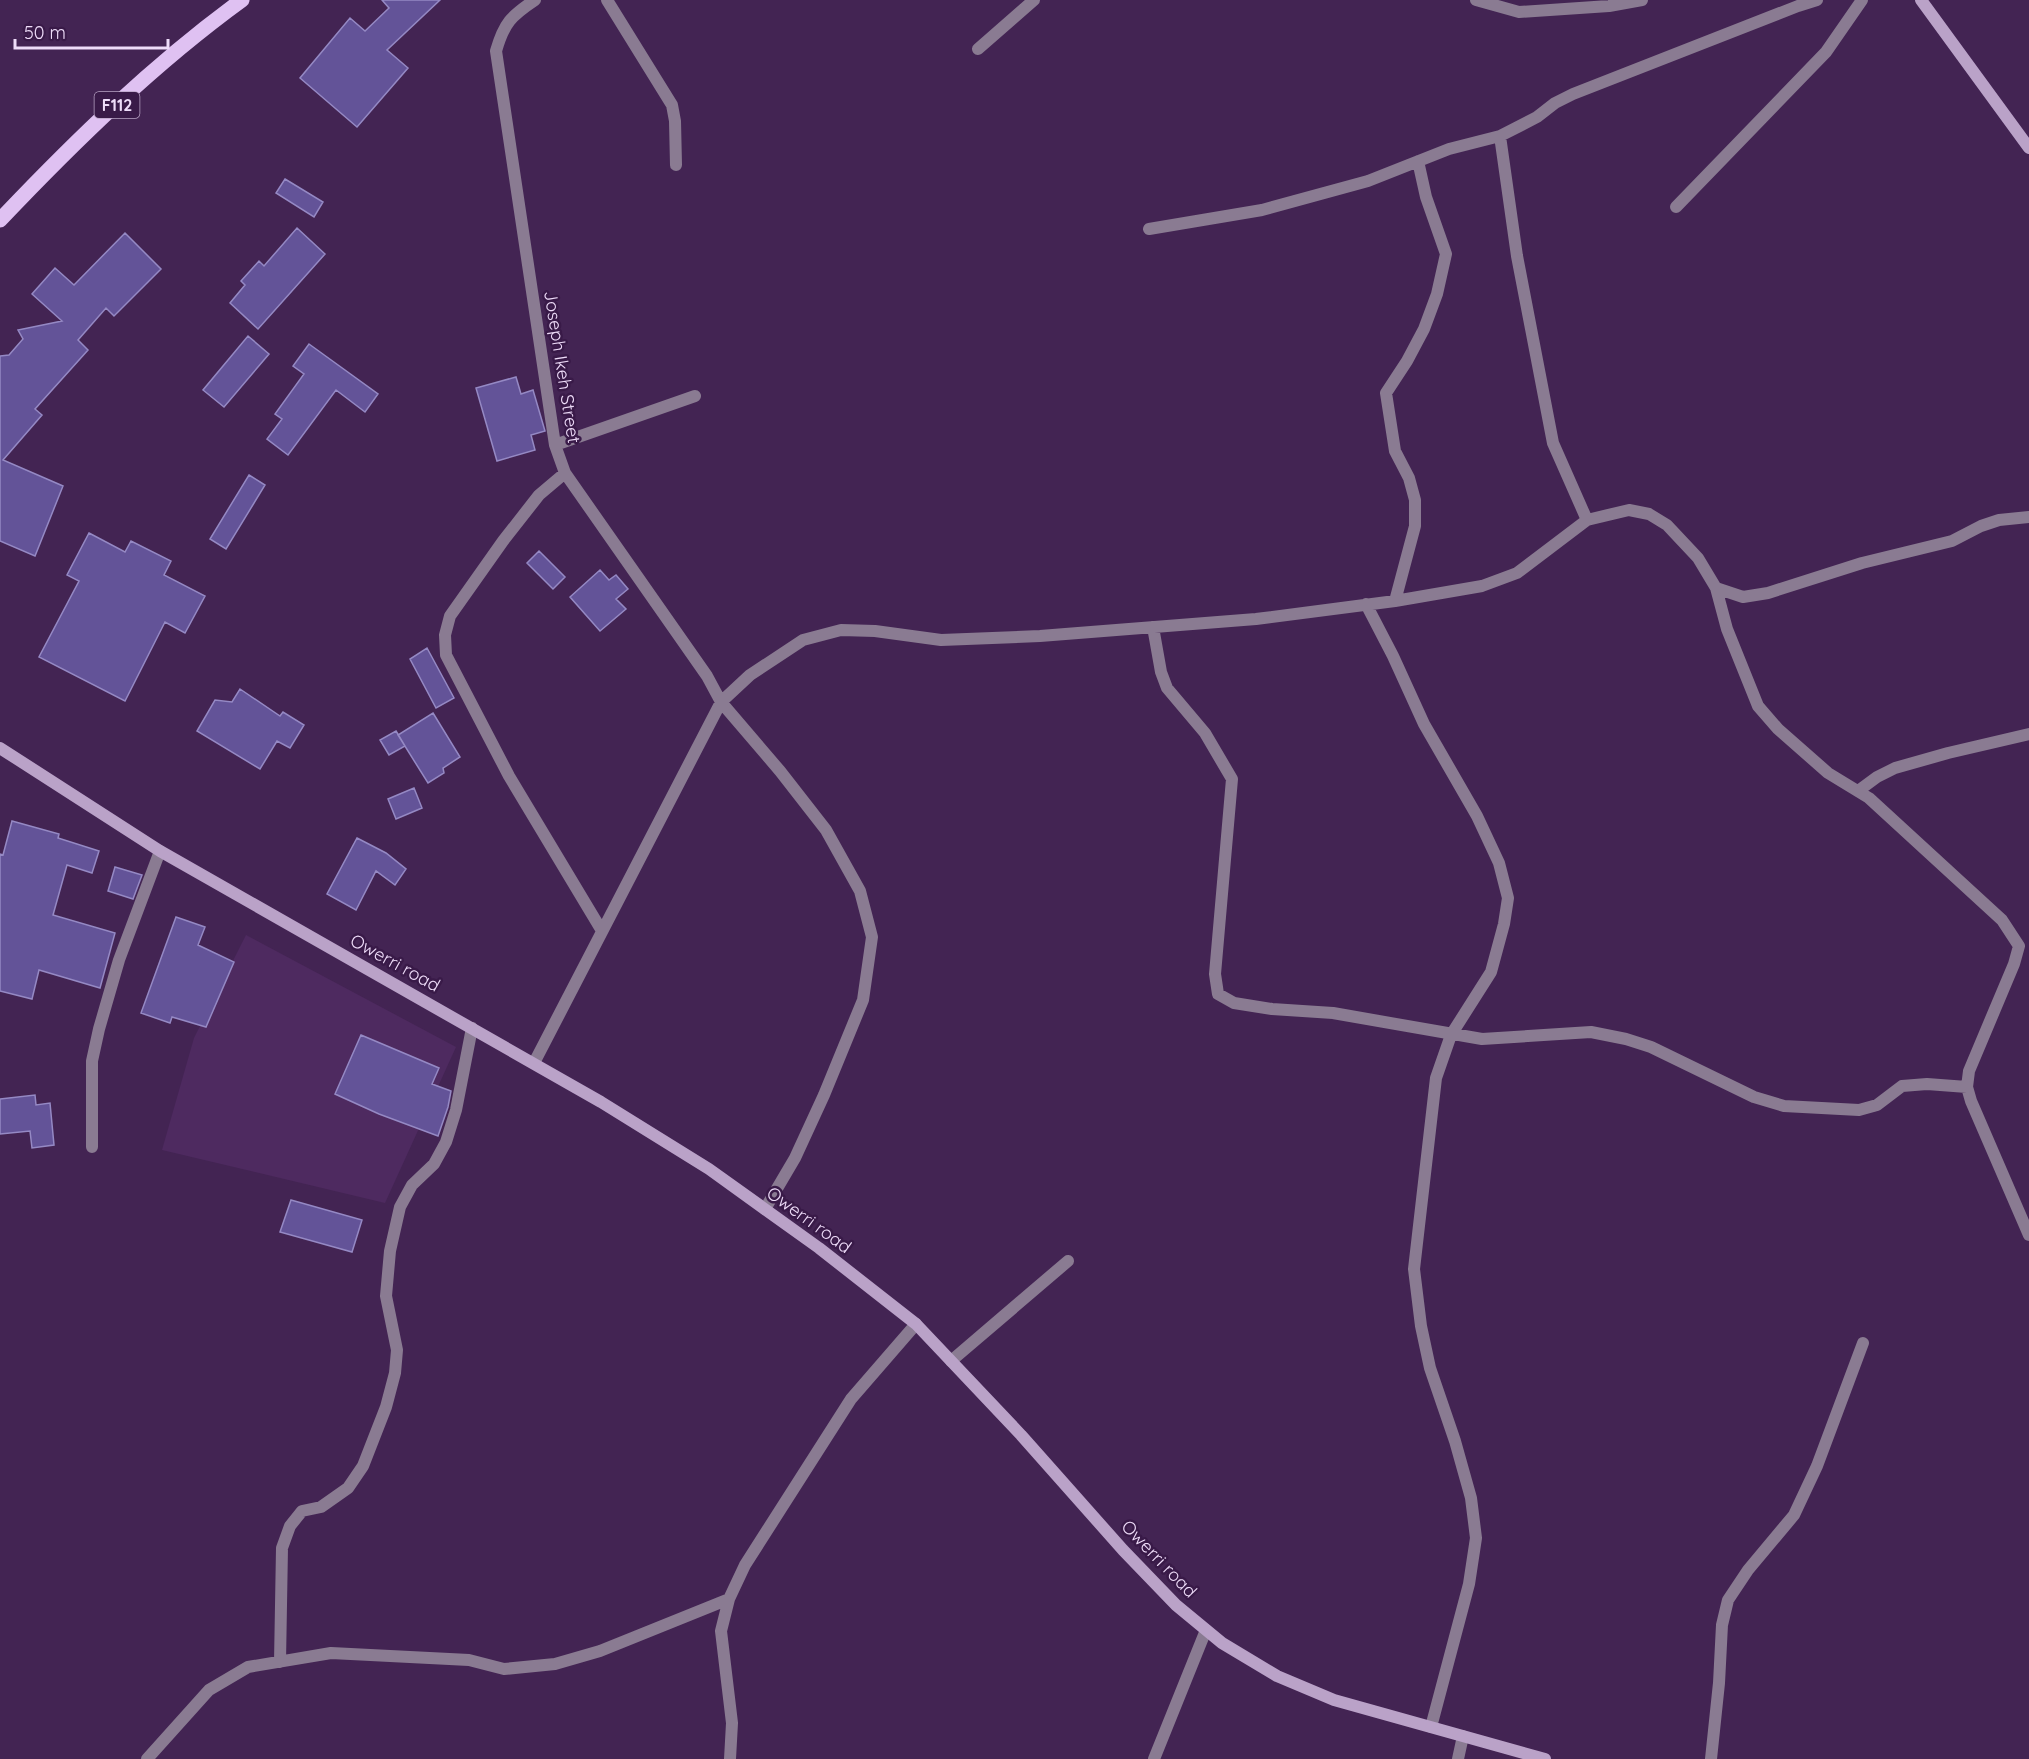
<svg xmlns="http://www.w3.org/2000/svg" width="2029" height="1759" font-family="Quicksand,sans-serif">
<rect width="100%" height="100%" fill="#432453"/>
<path fill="#4e2a60" d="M246 935 456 1047 385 1203 162 1150 194 1038Z"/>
<path fill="#635398" stroke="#9589c4" stroke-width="1.5" d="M382 0H440L387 50 408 68 357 127 300 78 350 18 365 31 389 8Z
M285 179 323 202 314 217 276 193Z
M297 228 325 254 258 329 230 303 245 285 241 281 259 261 264 266Z
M125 233 161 269 114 316 106 308 78 340 88 350 35 409 42 415 3 460 63 486 35 556 0 541V356L9 355 23 339 18 330 62 321 32 294 55 268 74 285Z
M248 336 269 354 224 407 203 390Z
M309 344 378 394 365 412 336 390 288 455 267 439 282 419 275 414 304 374 293 366Z
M516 377 521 394 533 390 545 431 531 435 535 450 497 461 476 388Z
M249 475 265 485 226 549 210 539Z
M89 533 125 552 131 541 171 561 164 575 205 596 185 633 165 622 125 701 39 657 79 581 67 575Z
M539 551 565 577 553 589 527 563Z
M600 570 609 580 616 575 628 589 616 599 626 609 600 631 570 597Z
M427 648 454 698 436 708 410 659Z
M240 689 280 716 283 712 304 725 290 748 277 741 260 769 197 731 215 700 232 702Z
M433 713 460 757 443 768 444 773 428 783 398 735Z
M396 731 405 746 389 755 380 740Z
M414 788 422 808 396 819 388 799Z
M12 821 59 834 58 838 99 851 92 873 67 865 53 915 115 933 100 988 39 970 32 999 0 991V854L3 855Z
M357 838 386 853 406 869 395 885 376 871 356 910 327 894Z
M115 867 142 875 133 899 108 891Z
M176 917 205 927 198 945 234 962 206 1027 172 1017 170 1023 141 1013Z
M361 1035 439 1068 432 1084 451 1091 448 1107 438 1136 379 1114 335 1094Z
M35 1095 36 1105 50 1103 54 1145 32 1148 30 1131 0 1134V1099Z
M291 1200 362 1220 352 1252 280 1232Z"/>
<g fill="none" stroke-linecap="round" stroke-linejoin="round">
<path stroke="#8a7b92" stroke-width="12" d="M535 0C511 16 504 23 496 51L555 445 565 473 707 676 721 702 780 771 826 830 860 891 872 937 863 1000 824 1095 795 1158 765 1209
M607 0 672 105 675 121 676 165
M1476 0 1519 12 1609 6 1642 0
M978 49 1034 0
M1500 136 1517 256 1553 443 1587 520
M1676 207 1826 52 1862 0
M1149 229 1262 210 1368 181 1449 149 1500 136 1537 117 1555 103 1573 94 1798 6 1817 0
M555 445 695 396
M565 473 539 495 503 541 450 616 445 635 446 655 509 776 602 931
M1716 588 1743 597 1768 593 1862 563 1952 541 1981 526 1999 520 2029 517
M1395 601 1415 526V500L1409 478 1395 451 1386 393 1407 361 1424 329 1437 294 1446 254 1426 197 1418 161
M1366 604 1393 656 1424 724 1477 816 1499 863 1508 898 1504 924 1491 972 1451 1035 1436 1078 1414 1269 1421 1326 1430 1368 1455 1441 1471 1498 1476 1538 1469 1584 1431 1727
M1153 627 1161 672 1167 688 1205 733 1232 779 1215 974 1218 994 1234 1003 1272 1009 1333 1013 1482 1039 1591 1032 1626 1039 1651 1047 1754 1097 1784 1106 1859 1110 1877 1105 1902 1086 1927 1084 1967 1087
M1858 791 1877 777 1895 768 1948 753 2029 734
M534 1063 721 702 750 675 803 640 841 630 875 631 941 640 1040 636 1256 619 1395 601 1482 586 1517 573 1587 520 1629 510 1649 514 1667 525 1698 558 1716 588 1727 629 1758 706 1778 729 1828 773 1869 798 2002 920 2019 946 2014 964 1969 1071 1967 1087 1971 1101 2029 1235
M92 1147V1061L99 1029 119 960 160 851
M951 1361 1068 1261
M280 1662 282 1548 290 1526 302 1511 321 1507 348 1488 363 1466 386 1407 395 1373 397 1350 386 1296 390 1251 400 1207 412 1185 434 1164 446 1142 456 1110 472 1028
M147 1759 209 1690 248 1667 331 1653 469 1660 504 1669 555 1664 600 1651 729 1599
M730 1759 732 1723 721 1631 729 1599 745 1565 851 1399 916 1324
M1154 1759 1206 1630
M1458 1759 1463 1736
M1711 1759 1719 1683 1722 1625 1728 1600 1748 1570 1794 1515 1817 1466 1863 1343"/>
<path stroke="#baa2c8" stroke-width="12" d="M1921 0 2029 148
M0 748 160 851 601 1102 709 1169 819 1248 916 1324 1021 1435 1123 1550 1176 1605 1222 1643 1277 1676 1334 1700 1545 1759"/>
<path stroke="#dfc1f2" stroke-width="15" d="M0 220C75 141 154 64 242 0"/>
</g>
<g text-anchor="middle" stroke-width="5" stroke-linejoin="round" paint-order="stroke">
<rect fill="#391a48" stroke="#b8a2c4" stroke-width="1.5" x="94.5" y="92" width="45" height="26" rx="4.5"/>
<g font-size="16" font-weight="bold" fill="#eedcf9">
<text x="117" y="111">F112</text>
</g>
<g font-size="18" fill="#eedcf9" stroke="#391a48">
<text transform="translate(562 367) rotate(81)" y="6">Joseph Ikeh Street</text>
<text transform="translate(395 963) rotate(29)" y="6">Owerri road</text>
<text transform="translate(809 1220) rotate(36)" y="6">Owerri road</text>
<text transform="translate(1159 1559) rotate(46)" y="6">Owerri road</text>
</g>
</g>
<path d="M15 39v9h153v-9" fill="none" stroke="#eedcf9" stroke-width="3"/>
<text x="24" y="39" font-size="18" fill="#eedcf9" stroke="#391a48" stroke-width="4.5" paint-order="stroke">50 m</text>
</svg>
